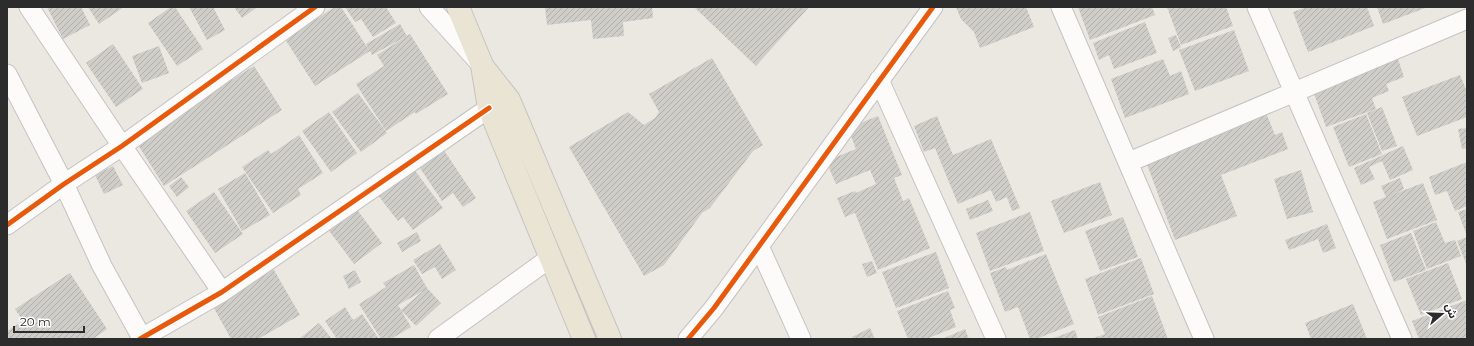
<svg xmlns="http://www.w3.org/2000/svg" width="1474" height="346" font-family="Montserrat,'Noto Sans Arabic',sans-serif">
<defs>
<pattern id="building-hatch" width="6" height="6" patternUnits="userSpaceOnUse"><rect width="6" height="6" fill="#cfcdc8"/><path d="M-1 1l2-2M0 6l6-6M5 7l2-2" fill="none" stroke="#b2b0ac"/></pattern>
</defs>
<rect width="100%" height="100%" fill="#ebe7e1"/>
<path fill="url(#building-hatch)" d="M47 7H81L90 25 63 39Z
M88 7H124L99 24Z
M171 7H175L203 49 177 66 148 23Z
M189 7H213L225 30 207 40Z
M234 7H255L256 8 242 18Z
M335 7H341L369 50 366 44 400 24 407 36 372 55 370 51 315 86 285 39Z
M345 7H386L396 23 373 37 361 19 355 22Z
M545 7H652L653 18 623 22 624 36 593 39 591 20 547 25Z
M694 7H809L756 66Z
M956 7H1026L1034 27 980 48 974 32 961 19Z
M1078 7H1127V8L1131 7H1152L1155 15 1090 40Z
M1167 7H1226L1233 26 1181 45Z
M1307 7H1367L1374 26 1308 52 1293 12Z
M1377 7H1428L1383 24Z
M1145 22 1157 53 1114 69 1109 55 1099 60 1093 43Z
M1234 30 1249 71 1195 91 1179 50Z
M410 34 448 94 416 114 415 112 386 131 356 84 384 66 377 55Z
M1176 35 1181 47 1173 51 1168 38Z
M113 44 143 89 116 107 86 63Z
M159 46 169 73 142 83 132 56Z
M1397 56 1404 77 1386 84 1389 91 1372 98 1376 109 1326 127 1312 88Z
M712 58 763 145 753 151 710 208 702 213 664 265 644 276 569 147 628 112 644 125 655 118 659 112 649 94Z
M1163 59 1170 76 1181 71 1189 94 1125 118 1111 79Z
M254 66 282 110 164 186 135 140Z
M1460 75 1467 92V117L1417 136 1402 97Z
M358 93 387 133 361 152 332 112Z
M1382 107 1397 146 1382 151 1367 113Z
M329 112 357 153 331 172 302 131Z
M1266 113 1275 135 1282 132 1288 149 1221 175 1237 216 1175 240 1145 159Z
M1366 114 1382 154 1349 167 1333 127Z
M878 116 902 175 894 178 903 201 909 198 930 248 878 270 855 213 845 217 837 198 855 191 856 193 876 184 870 170 836 184 826 161 856 149 848 128Z
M937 116 953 155 991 139 1020 208 1012 211 1007 197 996 202 991 190 958 204 935 148 924 152 914 126Z
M1467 128V148L1462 149 1458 129Z
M299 135 323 173 298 189 301 195 273 213 242 167 268 150 271 154Z
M441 146 476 198 463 207 453 193 442 201 416 162Z
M1403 146 1413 170 1390 180 1382 161 1369 167 1375 179 1361 185 1354 168Z
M1467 162V206L1455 211 1447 191 1435 195 1429 177Z
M113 166 123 185 104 194 95 175Z
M413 168 443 208 413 230 403 217 398 221 377 194Z
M1301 170 1313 212 1287 219 1274 179Z
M245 173 270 215 242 231 218 189Z
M181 177 189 187 177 197 169 186Z
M1400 178 1404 189 1394 194 1423 183 1437 220 1387 239 1373 202 1386 197 1381 186Z
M1100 182 1112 215 1064 233 1051 201Z
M214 192 243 234 215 253 186 211Z
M988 200 993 211 970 220 966 209Z
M355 207 382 243 354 264 327 228Z
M1467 209V236L1458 212Z
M1030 212 1044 251 990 271 976 233Z
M1123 217 1138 257 1100 271 1085 231Z
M1436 222 1445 243 1455 240 1461 256 1427 269 1413 231Z
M1327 224 1336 248 1323 253 1318 239 1289 250 1285 240Z
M417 232 421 241 402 252 397 243Z
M1411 233 1426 270 1394 282 1380 245Z
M1467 237V266L1457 241Z
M440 244 456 270 442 279 435 267 422 274 413 260Z
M936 252 949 288 896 308 882 272Z
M1046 254 1074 324 1036 339H1030L1018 307 1005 312 990 273 1006 267 1007 270Z
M1141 258 1154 294 1098 315 1085 279Z
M872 261 877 273 867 277 862 264Z
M1448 263 1462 299 1421 315 1406 279Z
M271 265 300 315 258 339H231L210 301Z
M414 265 427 288 441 303 416 326 401 310 423 291 398 305 411 327 391 339H381L359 304 386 287 383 283Z
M355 270 361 282 349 289 343 276Z
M70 273 107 329 93 339H7V331L23 321 15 309Z
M948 291 955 308 950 310 956 327 926 339H908L897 311Z
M1152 296 1168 339H1091L1105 334 1098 317Z
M1467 300V339H1419L1412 321Z
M1353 304 1367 339H1311L1305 323Z
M345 307 353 320 362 314 379 339H337L325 321Z
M319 323 332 339H299Z
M870 328 875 339H853L852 337Z
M965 329 969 339H942Z
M1075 330 1078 339H1051Z"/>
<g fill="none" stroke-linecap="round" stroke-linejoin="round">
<defs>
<path id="street" d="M29 7 122 146 222 292
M429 7 478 61
M1061 7 1204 339
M1257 7 1402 339
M7 74 64 184 102 266 142 338
M879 80 996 339
M1129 162 1467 19
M7 225 64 184 122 146 315 7
M759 246 801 339
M140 339 222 292 489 108
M438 339 550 258
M688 339 714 308 933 7"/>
<path id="primary" d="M458 7 482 65 489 108 584 339
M483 67 509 100 610 339"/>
</defs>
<use href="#street" stroke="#c4c3c3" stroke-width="21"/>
<use href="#primary" stroke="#c6c4c2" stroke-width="24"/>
<use href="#street" stroke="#fcfbfa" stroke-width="19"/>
<use href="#primary" stroke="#e9e4d3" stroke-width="22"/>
<defs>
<path id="cycleway" d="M7 225 64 184 122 146 315 7
M140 339 222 292 489 108
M688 339 714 308 933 7"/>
</defs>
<use href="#cycleway" stroke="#fff" stroke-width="8"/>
<use href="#cycleway" stroke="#e8590c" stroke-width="5"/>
</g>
<rect width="1474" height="346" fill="none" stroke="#2c2c2c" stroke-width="16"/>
<g transform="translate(1442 314) rotate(71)" stroke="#ffffff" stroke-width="3" paint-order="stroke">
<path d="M0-3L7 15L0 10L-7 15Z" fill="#2c2c2c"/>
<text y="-6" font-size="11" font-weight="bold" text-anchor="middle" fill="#2c2c2c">ش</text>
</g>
<path d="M14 326v6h70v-6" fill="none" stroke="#2c2c2c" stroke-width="2"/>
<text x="20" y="326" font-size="12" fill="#2c2c2c" stroke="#ffffff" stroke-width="3" paint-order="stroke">20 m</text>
</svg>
